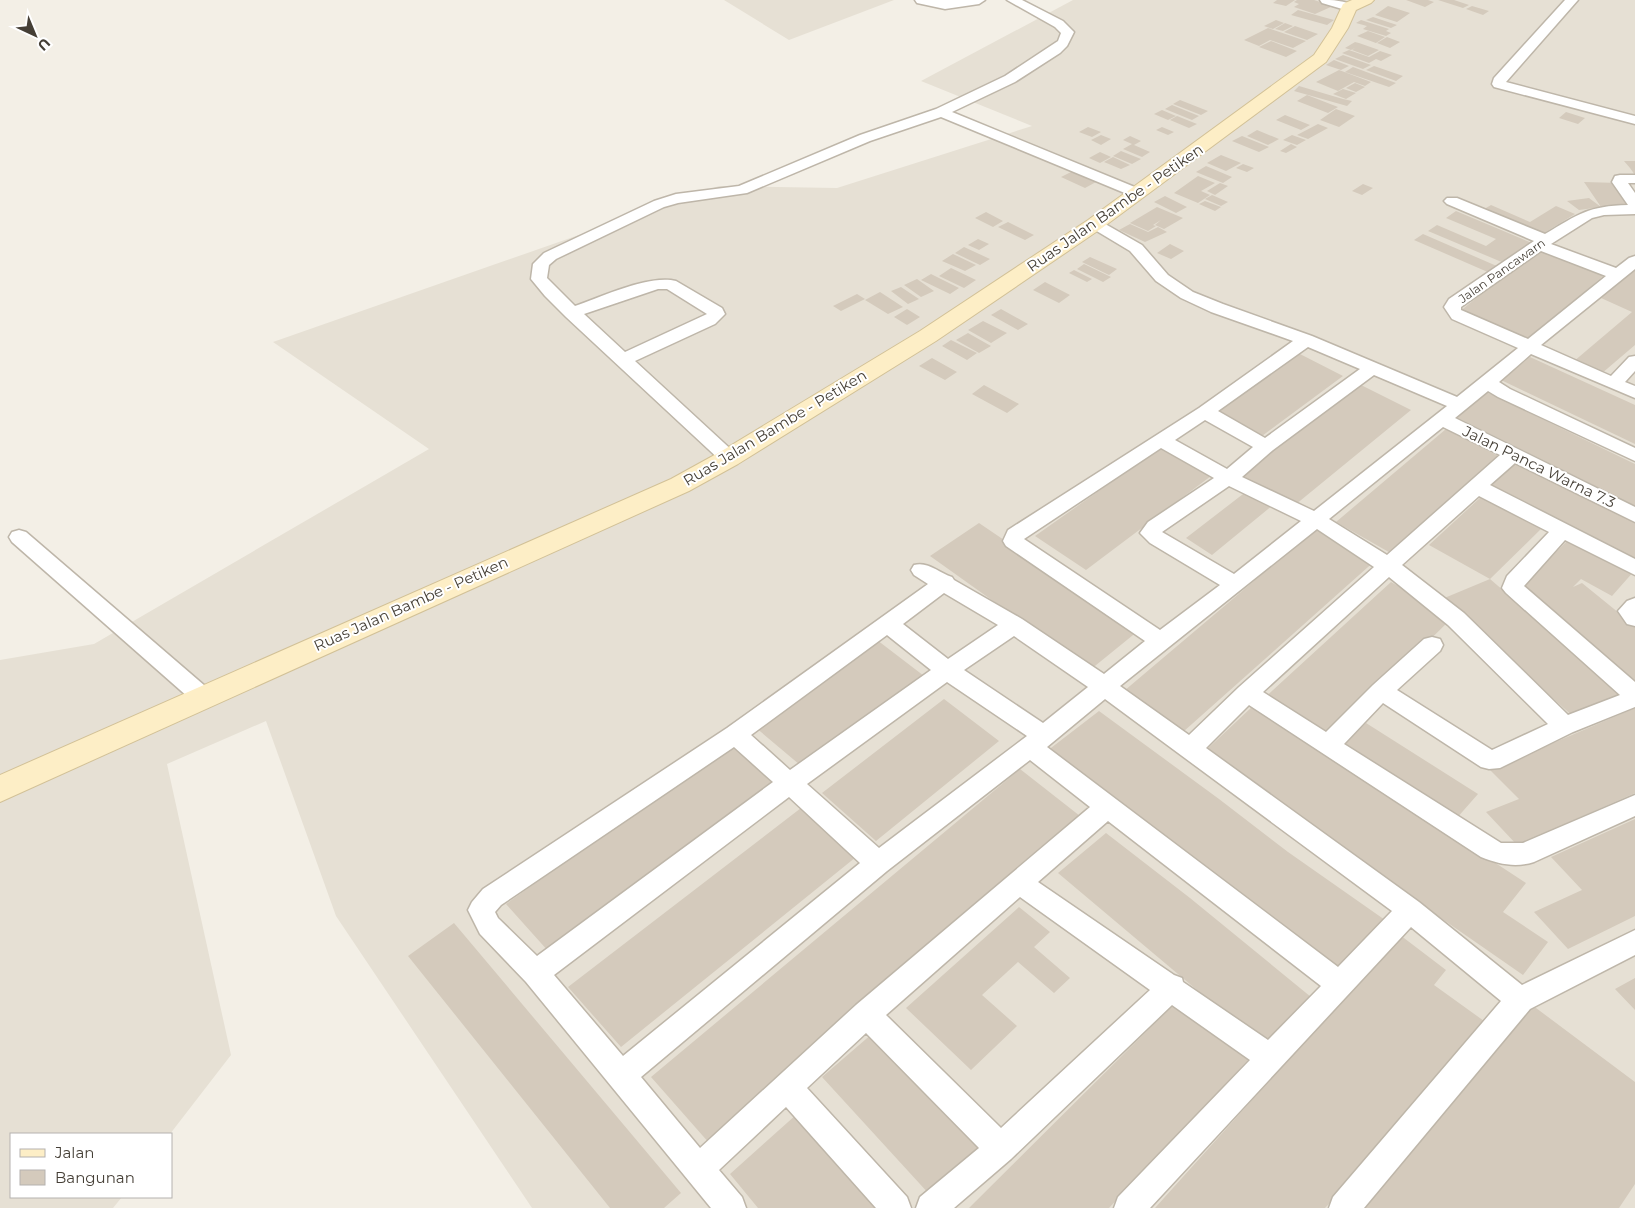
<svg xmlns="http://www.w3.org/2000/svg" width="1635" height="1208" font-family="Montserrat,sans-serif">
<rect width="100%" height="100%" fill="#f3efe6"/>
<path fill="#e6e0d4" d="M724 0H894L789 40Z
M1073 0H1635V1208H532L336 916 266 721 167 764 231 1055 170 1134H11V1197H122L113 1208H0V660L94 644 429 449 273 342 719 186 837 188 1032 126 921 81Z"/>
<path fill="#d4cabc" d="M1277 0H1295L1286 6 1273 3Z
M1297 0H1314L1333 6 1315 14 1294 7 1299 4 1294 2Z
M1406 0H1428L1434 2 1425 7Z
M1438 0H1454L1469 5 1463 8Z
M1388 6 1410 13 1397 22 1375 15Z
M1472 6 1489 11 1483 15 1466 9Z
M1298 10 1334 20 1327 25 1291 15Z
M1373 17 1397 25 1391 28 1366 20Z
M1276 20 1284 23 1273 29 1264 26Z
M1361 20 1389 29 1386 31 1391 33 1386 36 1363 29 1367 26 1356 23Z
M1285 23 1293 26 1283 31 1275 29Z
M1295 26 1318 34 1307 40 1284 32Z
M1268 28 1306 41 1293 48 1270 40 1259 46 1244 40Z
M1368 31 1385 37 1376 43 1357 36Z
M1387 37 1400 42 1390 48 1377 43Z
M1271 41 1297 51 1286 57 1259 47Z
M1355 42 1359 43 1379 50 1368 56 1352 50 1355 48 1351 50 1345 48Z
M1349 50 1369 57 1380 51 1392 55 1381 61 1376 59 1369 63 1342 53Z
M1343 55 1371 65 1363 69 1335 59Z
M1334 60 1349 66 1341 70 1326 65Z
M1374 66 1403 76 1396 81 1366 70Z
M1353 67 1396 83 1389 87 1345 72Z
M1339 70 1371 82 1365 86 1354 82 1338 91 1316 82Z
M1355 83 1365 87 1356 92 1346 88Z
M1299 86 1343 99 1352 101 1347 106 1294 91Z
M1343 89 1356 93 1346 99 1333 94Z
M1307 95 1338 107 1328 113 1297 101Z
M1180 100 1208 111 1201 115 1173 104Z
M1172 105 1199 116 1192 120 1165 109Z
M1336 109 1355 116 1339 127 1320 120Z
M1162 110 1176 116 1168 120 1154 114Z
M1566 112 1585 118 1578 124 1559 118Z
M1285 115 1310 125 1301 130 1276 120Z
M1177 116 1197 124 1189 128 1170 120Z
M1318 124 1328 128 1308 139 1297 135Z
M1088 127 1101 132 1092 137 1079 132Z
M1162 127 1174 132 1168 135 1156 130Z
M1257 130 1279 139 1268 145 1247 136Z
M1101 135 1111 139 1101 145 1091 140Z
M1292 135 1306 140 1297 145 1283 140Z
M1130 136 1141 141 1134 145 1150 152 1142 157 1123 149 1132 144 1123 140Z
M1242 136 1269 147 1259 152 1232 141Z
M1291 144 1297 147 1286 153 1280 151Z
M1121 151 1141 159 1132 164 1113 156Z
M1100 152 1111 157 1100 163 1089 158Z
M1221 155 1241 163 1226 171 1207 163Z
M1113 157 1130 165 1121 169 1104 162Z
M1624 161H1635V175L1630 168Z
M1243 164 1254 168 1247 172 1236 168Z
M1206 166 1232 177 1223 183 1196 172Z
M1073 171 1096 182 1085 188 1061 177Z
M1198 176 1215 183 1201 191 1210 195 1198 203 1174 193Z
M1584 182 1619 183 1635 208 1601 207Z
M1220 183 1228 186 1215 195 1207 191Z
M1363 184 1373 188 1362 195 1352 191Z
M1212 195 1228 202 1221 206 1205 199Z
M1165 196 1187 207 1176 213 1154 202Z
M1589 198 1601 207 1579 210 1567 201Z
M1205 201 1221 207 1215 211 1199 204Z
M1491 205 1530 222 1556 206 1575 214 1539 236 1481 211Z
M1157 207 1183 218 1164 229 1155 225 1161 220 1153 225 1156 226 1148 231 1130 223Z
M1456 211 1532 243 1504 263 1428 231 1437 225 1486 246 1496 239 1446 218Z
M986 212 1003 221 993 227 975 218Z
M1008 222 1034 235 1025 240 998 227Z
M1130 224 1148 232 1158 227 1167 232 1145 242 1119 230Z
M1423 234 1499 267 1490 273 1414 240Z
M978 239 989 244 979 250 968 245Z
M1170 244 1184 251 1171 259 1157 253Z
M964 247 990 259 980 265 955 253Z
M1536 250 1603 276 1528 342 1459 312Z
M953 254 976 265 965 271 942 261Z
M1090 257 1117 269 1109 275 1082 262Z
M1084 264 1111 277 1103 282 1077 269Z
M951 268 976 280 964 288 939 276Z
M1074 270 1092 279 1087 282 1069 273Z
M1635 270V345L1601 374 1573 362 1632 312 1601 298Z
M931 274 959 288 950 294 921 280Z
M917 279 934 291 921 297 904 285Z
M1045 282 1070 295 1059 303 1033 290Z
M901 287 919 299 908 304 891 291Z
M880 292 903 307 888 314 865 300Z
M857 294 865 299 841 311 833 306Z
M907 309 920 317 907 325 894 317Z
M1001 309 1028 324 1018 330 991 315Z
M983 321 1007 333 991 343 968 330Z
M968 333 991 346 979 353 956 340Z
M951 340 977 353 967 360 942 346Z
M1298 353 1343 376 1262 436 1217 412Z
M1530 357 1635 405V444L1501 380Z
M932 358 957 372 945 380 919 366Z
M1359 384 1411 410 1295 505 1241 475Z
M984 385 1019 404 1007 413 972 394Z
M1482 390 1635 464V506L1452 415Z
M1446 429 1502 458 1394 555 1336 522Z
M1161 447 1211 476 1086 570 1035 536Z
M1517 460 1635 519V565L1486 488Z
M1247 491 1273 505 1212 555 1186 538Z
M1482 496 1543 527 1490 579 1429 545Z
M979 523 1138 631 1090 670 930 556Z
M1319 526 1377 559 1183 732 1124 691Z
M1571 537 1635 570 1612 596 1581 579 1573 587 1582 583 1635 626V688L1518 590Z
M1490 579 1626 696 1576 719 1442 599Z
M1391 582 1453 617 1325 743 1261 701Z
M877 640 928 679 806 770 755 727Z
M944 699 999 741 876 841 822 793Z
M1254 705 1526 883 1503 912 1548 942 1523 975 1203 753Z
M1635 708V793L1517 845 1486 812 1519 799 1490 770Z
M1099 711 1219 799 1288 852 1385 920 1333 976 1047 751Z
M1366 723 1478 794 1456 819 1343 746Z
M735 741 783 783 549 952 506 904Z
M1020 769 1080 816 710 1144 651 1077Z
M801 808 856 857 621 1047 568 987Z
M1635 819V916L1568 949 1534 912 1582 890 1551 857Z
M1106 833 1190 898 1311 997 1267 1049 1058 873Z
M1019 907 1050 932 1034 947 1070 978 1054 993 1018 962 982 995 1017 1026 971 1070 906 1008Z
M454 923 681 1193 664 1208H610L408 956Z
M1400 935 1446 970 1434 985 1484 1021 1384 1147 1325 1208H1155Z
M1635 978V1010L1615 989Z
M1178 1000 1248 1060 1109 1208H969Z
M1532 1005 1635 1082V1184L1619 1208H1365Z
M873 1033 984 1142 930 1195 822 1077Z
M797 1114 887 1208H758L730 1174Z"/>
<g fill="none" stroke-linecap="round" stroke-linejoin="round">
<defs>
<path id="minor" d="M915 0H985L979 4 945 9 917 3Z
M1007 0H1022L1063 21 1074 32 1067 46 1060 53 1015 82 952 112 1142 190 1144 193 1142 196H1132L941 117 870 141 747 193 678 203 664 207 556 259 549 265 547 278 575 306C601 297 650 274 676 281L722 308 725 314 715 324 635 361 736 454 739 458 736 462 729 464 722 462 566 317 545 296 531 279 533 264 544 253 654 201 676 194 739 186 860 135 936 109 1005 76 1058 41 1061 33 1055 27ZM658 289H667L707 314 625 352 584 314Z
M1320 0C1332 0 1346 0 1355 7L1349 11 1322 3Z
M1565 0H1578L1506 82 1635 116V124L1494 87 1492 84 1494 78Z
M1620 175H1635V183H1628L1635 193V214L1604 215 1592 218 1551 244 1616 268 1629 258 1635 256V269L1541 345 1611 376 1629 357 1635 356V371L1625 382 1635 386V398L1531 354 1499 382 1510 389 1635 448V461L1498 397 1488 391 1455 418 1635 507V522L1515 463 1490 485 1635 559V575L1565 540 1524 586 1635 682V707L1573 732 1500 768 1489 769 1481 767 1383 703 1344 744 1501 843H1523L1635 795V816L1534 862C1515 868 1499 864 1481 857L1249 705 1206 748 1419 902 1522 985 1635 930V955L1530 1009 1364 1208H1329L1333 1197 1501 1001 1411 927 1150 1208H1114L1118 1197 1250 1060 1172 1005 1011 1159 954 1208H916L920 1197 979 1148 866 1033 807 1088 907 1197 911 1208H876L786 1107 719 1170 742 1197 746 1208H711L526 982 480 934 468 910 472 902 483 889 727 728 928 584 914 575 911 570 914 565C928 561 939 573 952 577L954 580 1022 619 1104 674 1145 641 1006 546 1003 541 1008 530 1199 408 1293 341 1211 312 1181 298 1156 281 1130 251 1090 227 1087 224 1090 221H1100L1142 245 1168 275 1193 292 1223 304 1312 336 1457 397 1518 348 1452 319 1444 307 1449 299 1534 241 1447 204 1444 201 1447 198H1457L1545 234C1579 214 1588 206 1628 205L1612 182 1615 176ZM1541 251 1606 276 1528 339 1461 310V307ZM1308 347 1360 369 1265 438 1218 411ZM1374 375 1447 406 1314 511 1242 477 1273 450ZM1205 420 1253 447 1227 469 1175 440ZM1443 427 1500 455 1387 555 1329 519ZM1161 448 1214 478 1148 522 1140 533 1150 543 1220 585 1160 630 1024 539ZM1229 486 1301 521 1234 574 1162 532ZM1479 496 1549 532 1507 576 1502 588 1506 593 1620 695 1568 715 1464 613 1402 565ZM1317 529 1374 567 1239 687 1189 735 1120 686ZM1389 577 1448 625 1548 724 1492 750 1397 690 1440 651 1443 645 1440 639 1432 637 1424 639 1373 685 1326 732 1263 692ZM944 593 998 625 948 659 903 624ZM887 635 931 670 790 770 751 735ZM1014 636 1088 687 1043 723 964 670ZM947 682 1027 736 879 848 807 784ZM1105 699 1392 911 1338 967 1047 747ZM734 747 773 782 537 956 498 918 495 912 501 905ZM1030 760 1090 807 856 1005 700 1148 641 1077 887 871ZM789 797 860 863 623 1056 554 975ZM1108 821 1321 986 1268 1040 1183 982 1182 978 1174 975 1038 882ZM1020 897 1150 990 1001 1128 886 1015Z
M19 530 26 532 212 692 215 698 212 704 204 707 196 704 12 542 9 537 12 532Z
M1635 598V626L1627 624 1618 611 1627 601Z"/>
<path id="secondary" d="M1352 0H1374L1371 3 1356 10 1348 28 1326 62 1102 228 936 341 738 464 689 491 0 802V775L671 479 720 452 920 331 1088 220 1314 55 1332 28 1343 4Z"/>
</defs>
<use href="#minor" stroke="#beb6a9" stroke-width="3"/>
<use href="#secondary" stroke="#d2c197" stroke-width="2"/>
<use href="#minor" fill="#fff" fill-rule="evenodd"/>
<use href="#secondary" fill="#fdeec6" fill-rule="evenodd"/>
</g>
<g text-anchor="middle" stroke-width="4" stroke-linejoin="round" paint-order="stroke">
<g font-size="12" fill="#453f36" stroke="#fff">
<text transform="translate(1502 271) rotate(-35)" y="4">Jalan Pancawarn</text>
</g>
<g font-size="15" fill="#453f36" stroke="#fff">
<text transform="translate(1115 208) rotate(-35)" y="5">Ruas Jalan Bambe - Petiken</text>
<text transform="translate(775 428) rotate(-31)" y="5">Ruas Jalan Bambe - Petiken</text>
<text transform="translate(1539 467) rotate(26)" y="5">Jalan Panca Warna 7.3</text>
<text transform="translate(411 604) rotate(-24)" y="5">Ruas Jalan Bambe - Petiken</text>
</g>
</g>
<rect x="10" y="1133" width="162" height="65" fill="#ffffff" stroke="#b5b2af"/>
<rect x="20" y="1149" width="25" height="8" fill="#fdeec6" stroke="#b5b2af"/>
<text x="55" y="1158" font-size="15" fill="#453f36">Jalan</text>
<rect x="20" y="1170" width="25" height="15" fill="#d4cabc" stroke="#b5b2af"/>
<text x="55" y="1183" font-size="15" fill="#453f36">Bangunan</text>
<g transform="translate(35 35) rotate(136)" stroke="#ffffff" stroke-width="4" paint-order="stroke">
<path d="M0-4L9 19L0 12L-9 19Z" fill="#453f36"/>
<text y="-8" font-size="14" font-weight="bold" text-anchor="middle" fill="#453f36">U</text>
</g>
</svg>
